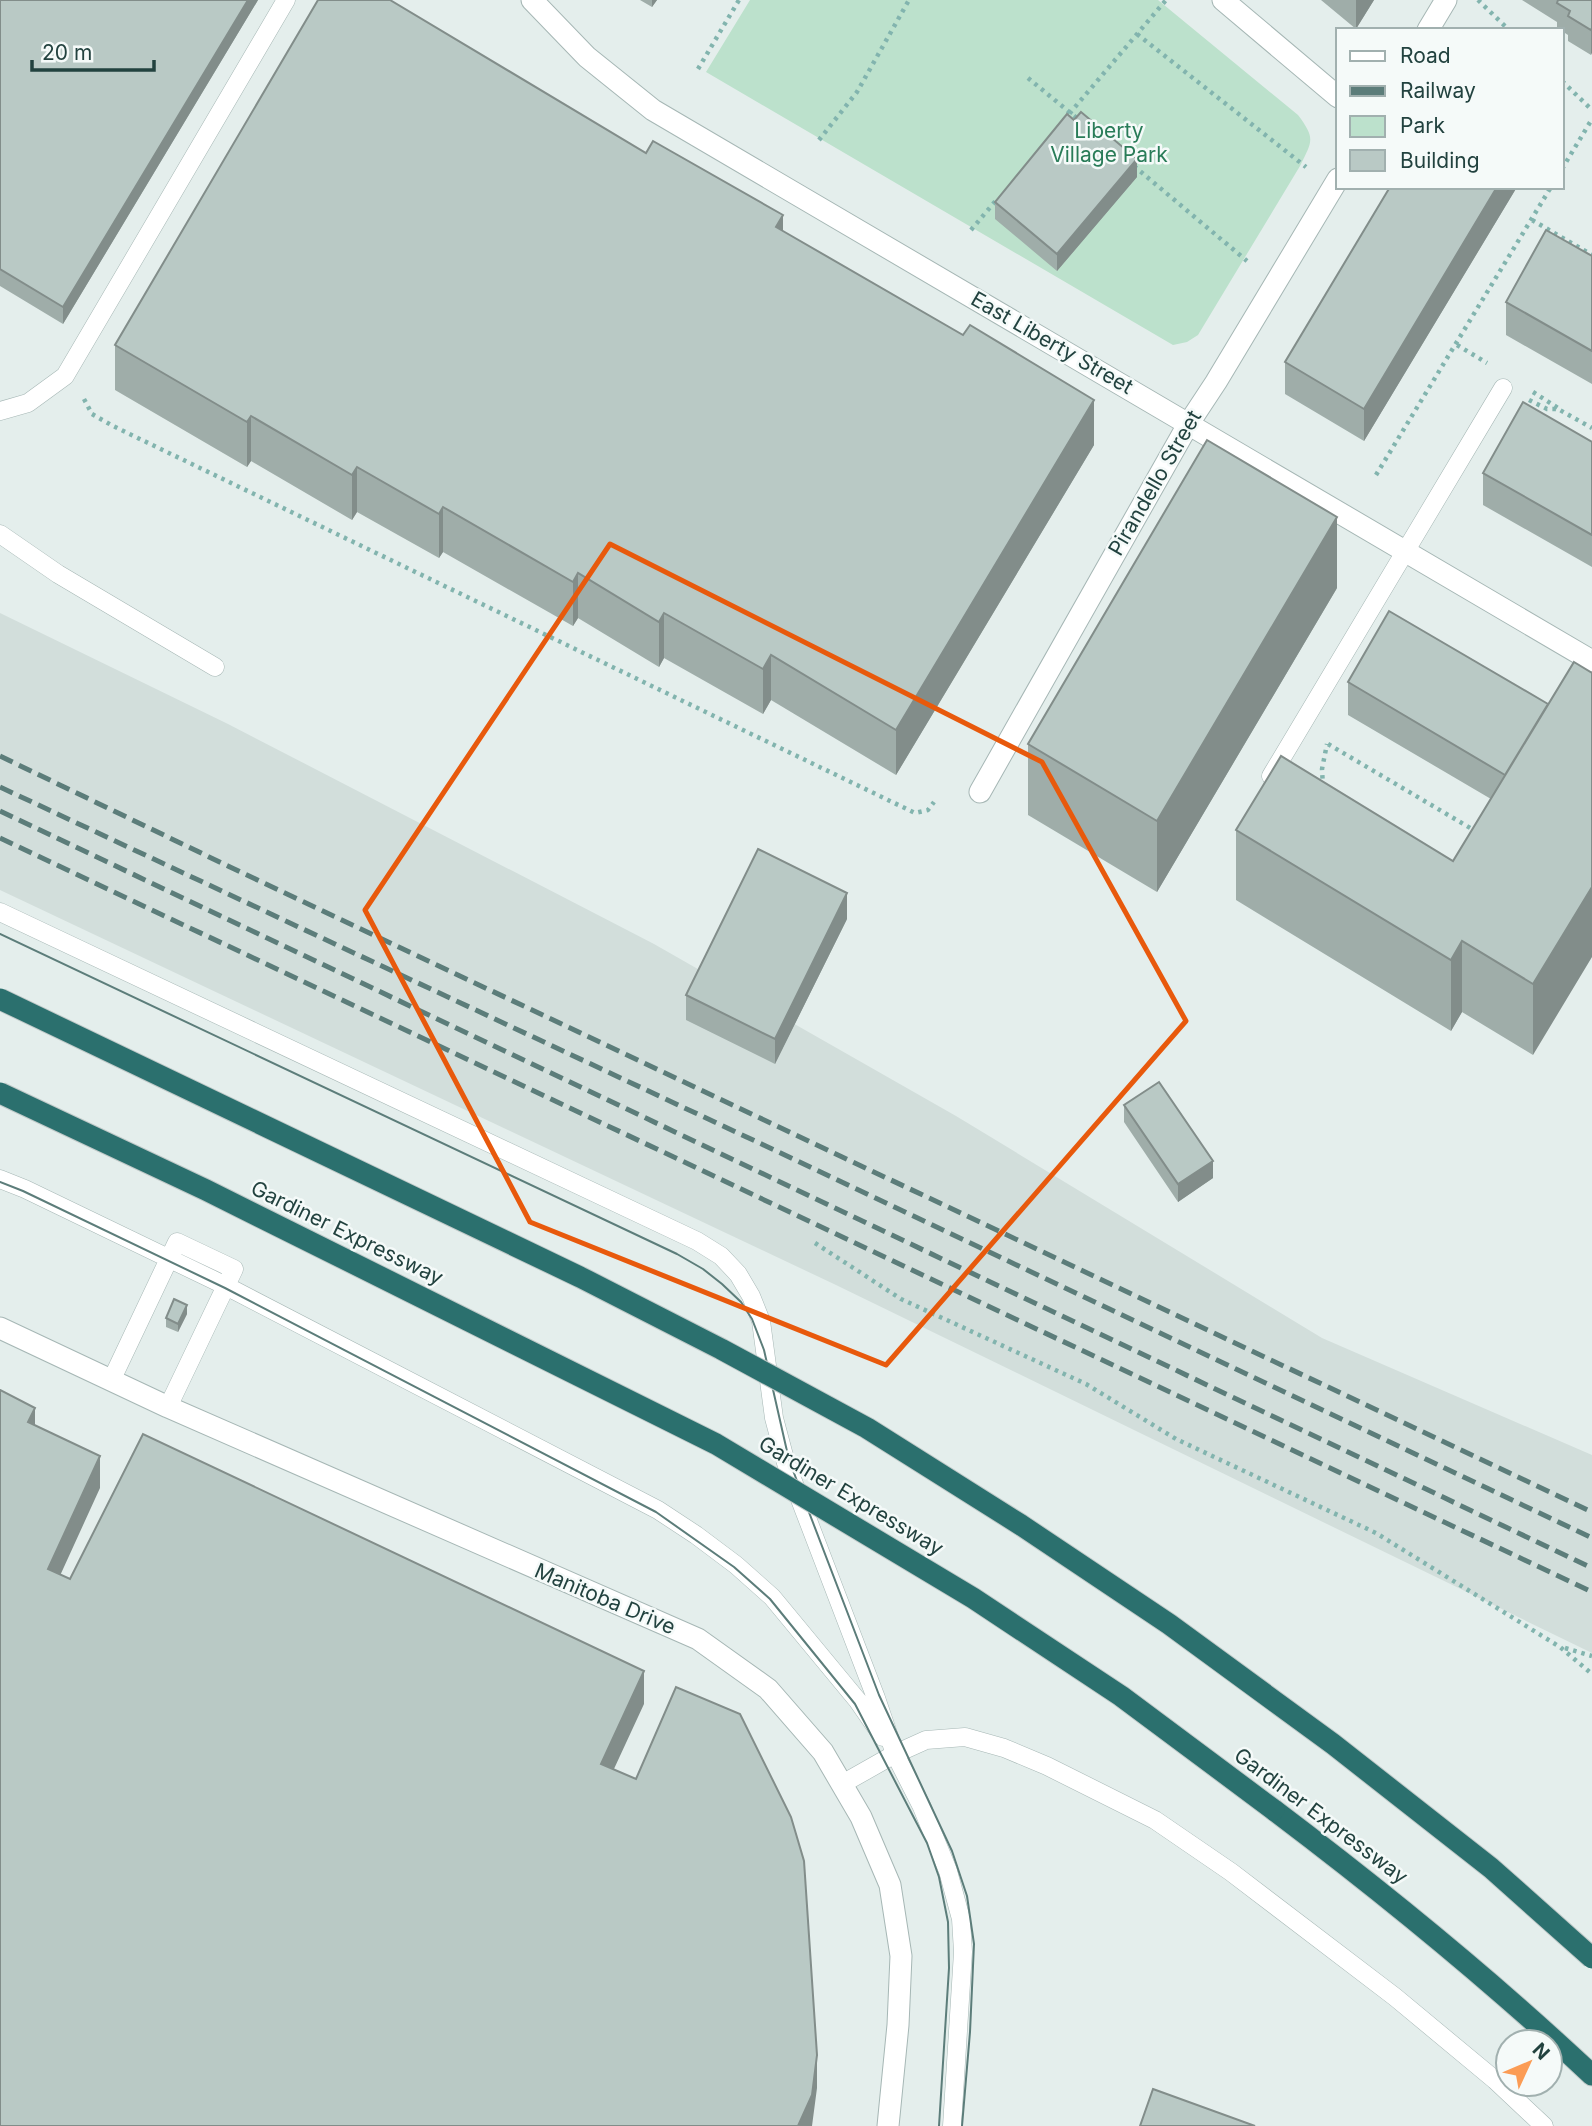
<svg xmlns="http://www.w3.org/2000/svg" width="1592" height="2126" font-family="Inter,sans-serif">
<rect width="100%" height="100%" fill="#e4eeec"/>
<path fill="#d2dedb" d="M0 613 228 724 654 944 956 1116 1322 1338 1592 1455V1653L836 1285 0 890Z"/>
<path fill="#bce1cc" d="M750 0H1158L1298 115C1316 139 1312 141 1300 166L1198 335 1187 342 1173 345 706 72Z"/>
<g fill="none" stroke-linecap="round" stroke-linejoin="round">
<defs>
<path id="service" d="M0 411 28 403 65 376 286 0
M0 534 58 574 215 667
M1271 776 1503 388
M0 912 697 1241 721 1256 738 1274 751 1296 761 1321 774 1418 786 1463 876 1698 895 1754 922 1807 948 1871 961 1919 963 1952 952 2126
M0 1179 25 1189 226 1286 658 1510 696 1535 736 1565 772 1597 858 1701 883 1737
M111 1381 177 1242 234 1269 168 1407
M842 1784 895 1754 926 1740 965 1737 1004 1748 1047 1766 1155 1820 1231 1872 1395 1997 1495 2080 1544 2126"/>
<path id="minor" d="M1223 0 1338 97
M1428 30 1446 0
M980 792 1189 423 1216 382 1338 179"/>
<path id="tertiary" d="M532 0 587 57 653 110 1592 661
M0 1328 168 1407 698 1639 768 1689 823 1752 861 1817 890 1885 901 1956 898 2025 888 2126"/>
<path id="motorway" d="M1274 1810C1384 1893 1491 1980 1592 2075"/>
</defs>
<use href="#service" stroke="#a6b7b5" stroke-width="19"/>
<use href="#minor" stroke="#a6b7b5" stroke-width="23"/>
<use href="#tertiary" stroke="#a6b7b5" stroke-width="23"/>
<use href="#motorway" stroke="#c1cac9" stroke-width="23"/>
<path stroke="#82b4ae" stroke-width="4.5" stroke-dasharray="3.5 5" stroke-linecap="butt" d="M1478 0 1509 30
M1137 34 1306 167
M698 69 739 0
M1028 78 1079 120
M1562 81 1592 110
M1064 120 1166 0
M819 140 857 92 909 0
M1134 166 1247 261
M1562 169 1592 119
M1532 220 1592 255
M971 230 998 198
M1457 345 1487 363
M1533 392 1558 408
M84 399 92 414 113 426 915 813 928 810 934 802
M1529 400 1547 409H1558L1592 428
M1376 475 1551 187
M1328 744 1477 832
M1323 787 1322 769 1327 744
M815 1243 901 1299 1086 1384 1176 1439 1376 1533 1560 1647 1592 1674
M1565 1648 1592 1656"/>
<use href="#service" stroke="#fff" stroke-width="18"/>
<use href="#minor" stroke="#fff" stroke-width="21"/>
<use href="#tertiary" stroke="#fff" stroke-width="21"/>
<use href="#motorway" stroke="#2b706e" stroke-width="21"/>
<path stroke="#5c7d7a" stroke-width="2" d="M0 934 677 1254 703 1269 722 1284 741 1302 752 1319 764 1350 789 1460 879 1695 952 1851 967 1896 974 1944 970 2032 962 2126
M0 1182 23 1191 225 1288 656 1512 734 1567 770 1599 855 1704 927 1843 939 1877 948 1922 949 1968 939 2126"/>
<path stroke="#5c7d7a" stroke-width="5" stroke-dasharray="14 7" stroke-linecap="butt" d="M0 756 230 867 1592 1512
M0 787 770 1148 1592 1538
M0 811 1592 1568
M0 838 1592 1592"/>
<defs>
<path id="motorway-bridge" d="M0 999 580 1277 721 1349 867 1428 1021 1525 1169 1624 1333 1744 1491 1868 1592 1958
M0 1093 206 1190 716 1444 973 1598 1121 1696 1274 1810"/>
</defs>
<use href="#motorway-bridge" stroke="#c1cac9" stroke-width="23" stroke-linecap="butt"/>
<use href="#motorway-bridge" stroke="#2b706e" stroke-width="21"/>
</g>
<path fill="#9fada9" d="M0 0H258L63 324 0 286Z
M640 0H657L652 7Z
M1321 0H1374L1356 29Z
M1522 0H1592L1591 55 1568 41V35L1562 31V30L1557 28V22Z
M1074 120 1137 177 1057 271 995 219V202Z
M1390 187H1517L1364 441 1285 394V362Z
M783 231 1094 445 896 775 771 700 763 714 664 658 659 667 578 618 573 626 443 552 439 558 357 512 352 520 251 461 247 467 115 390V345Z
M1592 256V384L1506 335V302Z
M1592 442V567L1483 505V473Z
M1337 588 1157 892 1028 815V744Z
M1348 682 1548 704 1533 1055 1462 1012 1451 1031 1236 900V830L1453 861 1491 799 1348 715Z
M847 919 775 1064 686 1020V995Z
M1124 1105 1213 1178 1178 1202 1124 1122Z
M187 1314 178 1332 166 1327V1318Z"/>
<path fill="#828d8a" d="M248 0H258L63 324V307Z
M652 0H657L652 7Z
M1356 0H1374L1356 29Z
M1592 28V53L1591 55V30Z
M1563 79V111L1562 112V80Z
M1137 159V177L1057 271V254Z
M1497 187H1517L1364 441V409Z
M783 215V260L776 227Z
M1094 400V445L896 775V730Z
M251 416V461L247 467V422Z
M357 467V512L352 520V475Z
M443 507V552L439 558V514Z
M1337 517V588L1157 892V821Z
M578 573V618L573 626V582Z
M664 613V658L659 667V622Z
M771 655V700L763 714V669Z
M1592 887V957L1533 1055V984Z
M847 893V919L775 1064V1039Z
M1462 941V1012L1451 1031V960Z
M1213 1161V1178L1178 1202V1184Z
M187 1305V1314L178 1332V1324Z
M35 1408V1440L28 1422Z
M100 1456V1488L48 1602V1569Z
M644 1671V1704L601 1797V1764Z
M817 2055V2088L812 2126H798Z"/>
<path fill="#b9c9c5" stroke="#828d8a" stroke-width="2" d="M0 0H248L63 307 0 269Z
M318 0H390L646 153 653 141 783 215 776 227 963 335 970 325 1094 400 896 730 771 655 763 669 664 613 659 622 578 573 573 582 443 507 439 514 357 467 352 475 251 416 247 422 115 345Z
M1558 0H1592V28L1591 30 1568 16 1570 11 1557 3Z
M1081 112 1137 159 1057 254 995 202 1067 114 1074 120Z
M1390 187H1497L1364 409 1285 362Z
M1546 230 1592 256V351L1506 302Z
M1523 402 1592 442V535L1483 473Z
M1207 440 1337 517 1157 821 1028 744Z
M1389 611 1548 704 1505 775 1348 682Z
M1574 662 1592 673V887L1533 984 1462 941 1451 960 1236 830 1281 756 1453 861Z
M758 849 847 893 775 1039 686 995Z
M1159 1082 1213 1161 1178 1184 1124 1105Z
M174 1299 187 1305 178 1324 166 1318Z
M0 1390 35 1408 28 1422 100 1456 48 1569 70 1579 143 1434 644 1671 601 1764 636 1779 676 1687 740 1714 791 1817 804 1861 817 2055 812 2095 798 2126H0Z
M1153 2089 1255 2126H1140Z"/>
<path fill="none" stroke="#e8590c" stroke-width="5" stroke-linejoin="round" d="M610 544 1042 762 1186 1021 886 1365 530 1222 365 910Z"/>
<g text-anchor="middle" stroke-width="5" stroke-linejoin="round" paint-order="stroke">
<g font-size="21" fill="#297c58" stroke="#f5faf9">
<text x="1109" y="138">Liberty<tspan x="1109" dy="24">Village Park</tspan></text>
</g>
<g font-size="21" fill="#22423f" stroke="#f5faf9">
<text transform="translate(1052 343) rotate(30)" y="7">East Liberty Street</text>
<text transform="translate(1155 483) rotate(-60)" y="7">Pirandello Street</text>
<text transform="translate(347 1233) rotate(26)" y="7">Gardiner Expressway</text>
<text transform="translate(851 1496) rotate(31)" y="7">Gardiner Expressway</text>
<text transform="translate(605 1599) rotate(23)" y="7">Manitoba Drive</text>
<text transform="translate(1321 1816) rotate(37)" y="7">Gardiner Expressway</text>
</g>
</g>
<rect x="1336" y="28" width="228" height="161" fill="#f5faf9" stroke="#a1b0af" stroke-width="2"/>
<rect x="1350" y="51" width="35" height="10" fill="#ffffff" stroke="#a1b0af" stroke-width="2"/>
<text x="1400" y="63" font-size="21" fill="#22423f">Road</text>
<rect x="1350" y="86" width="35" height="10" fill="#5c7d7a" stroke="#a1b0af" stroke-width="2"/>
<text x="1400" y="98" font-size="21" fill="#22423f">Railway</text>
<rect x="1350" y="116" width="35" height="21" fill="#bce1cc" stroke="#a1b0af" stroke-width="2"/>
<text x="1400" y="133" font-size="21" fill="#22423f">Park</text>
<rect x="1350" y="150" width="35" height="21" fill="#b9c9c5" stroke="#a1b0af" stroke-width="2"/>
<text x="1400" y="168" font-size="21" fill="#22423f">Building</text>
<g transform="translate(1529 2063) rotate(46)"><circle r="33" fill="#f5faf9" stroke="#a1b0af" stroke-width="2"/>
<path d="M0-5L12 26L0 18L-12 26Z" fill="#fb9c55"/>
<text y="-10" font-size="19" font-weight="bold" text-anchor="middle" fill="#22423f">N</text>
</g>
<path d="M32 60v10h122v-10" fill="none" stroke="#22423f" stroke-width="3.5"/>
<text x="42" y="60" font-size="21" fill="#22423f" stroke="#f5faf9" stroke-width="5" paint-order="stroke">20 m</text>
</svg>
